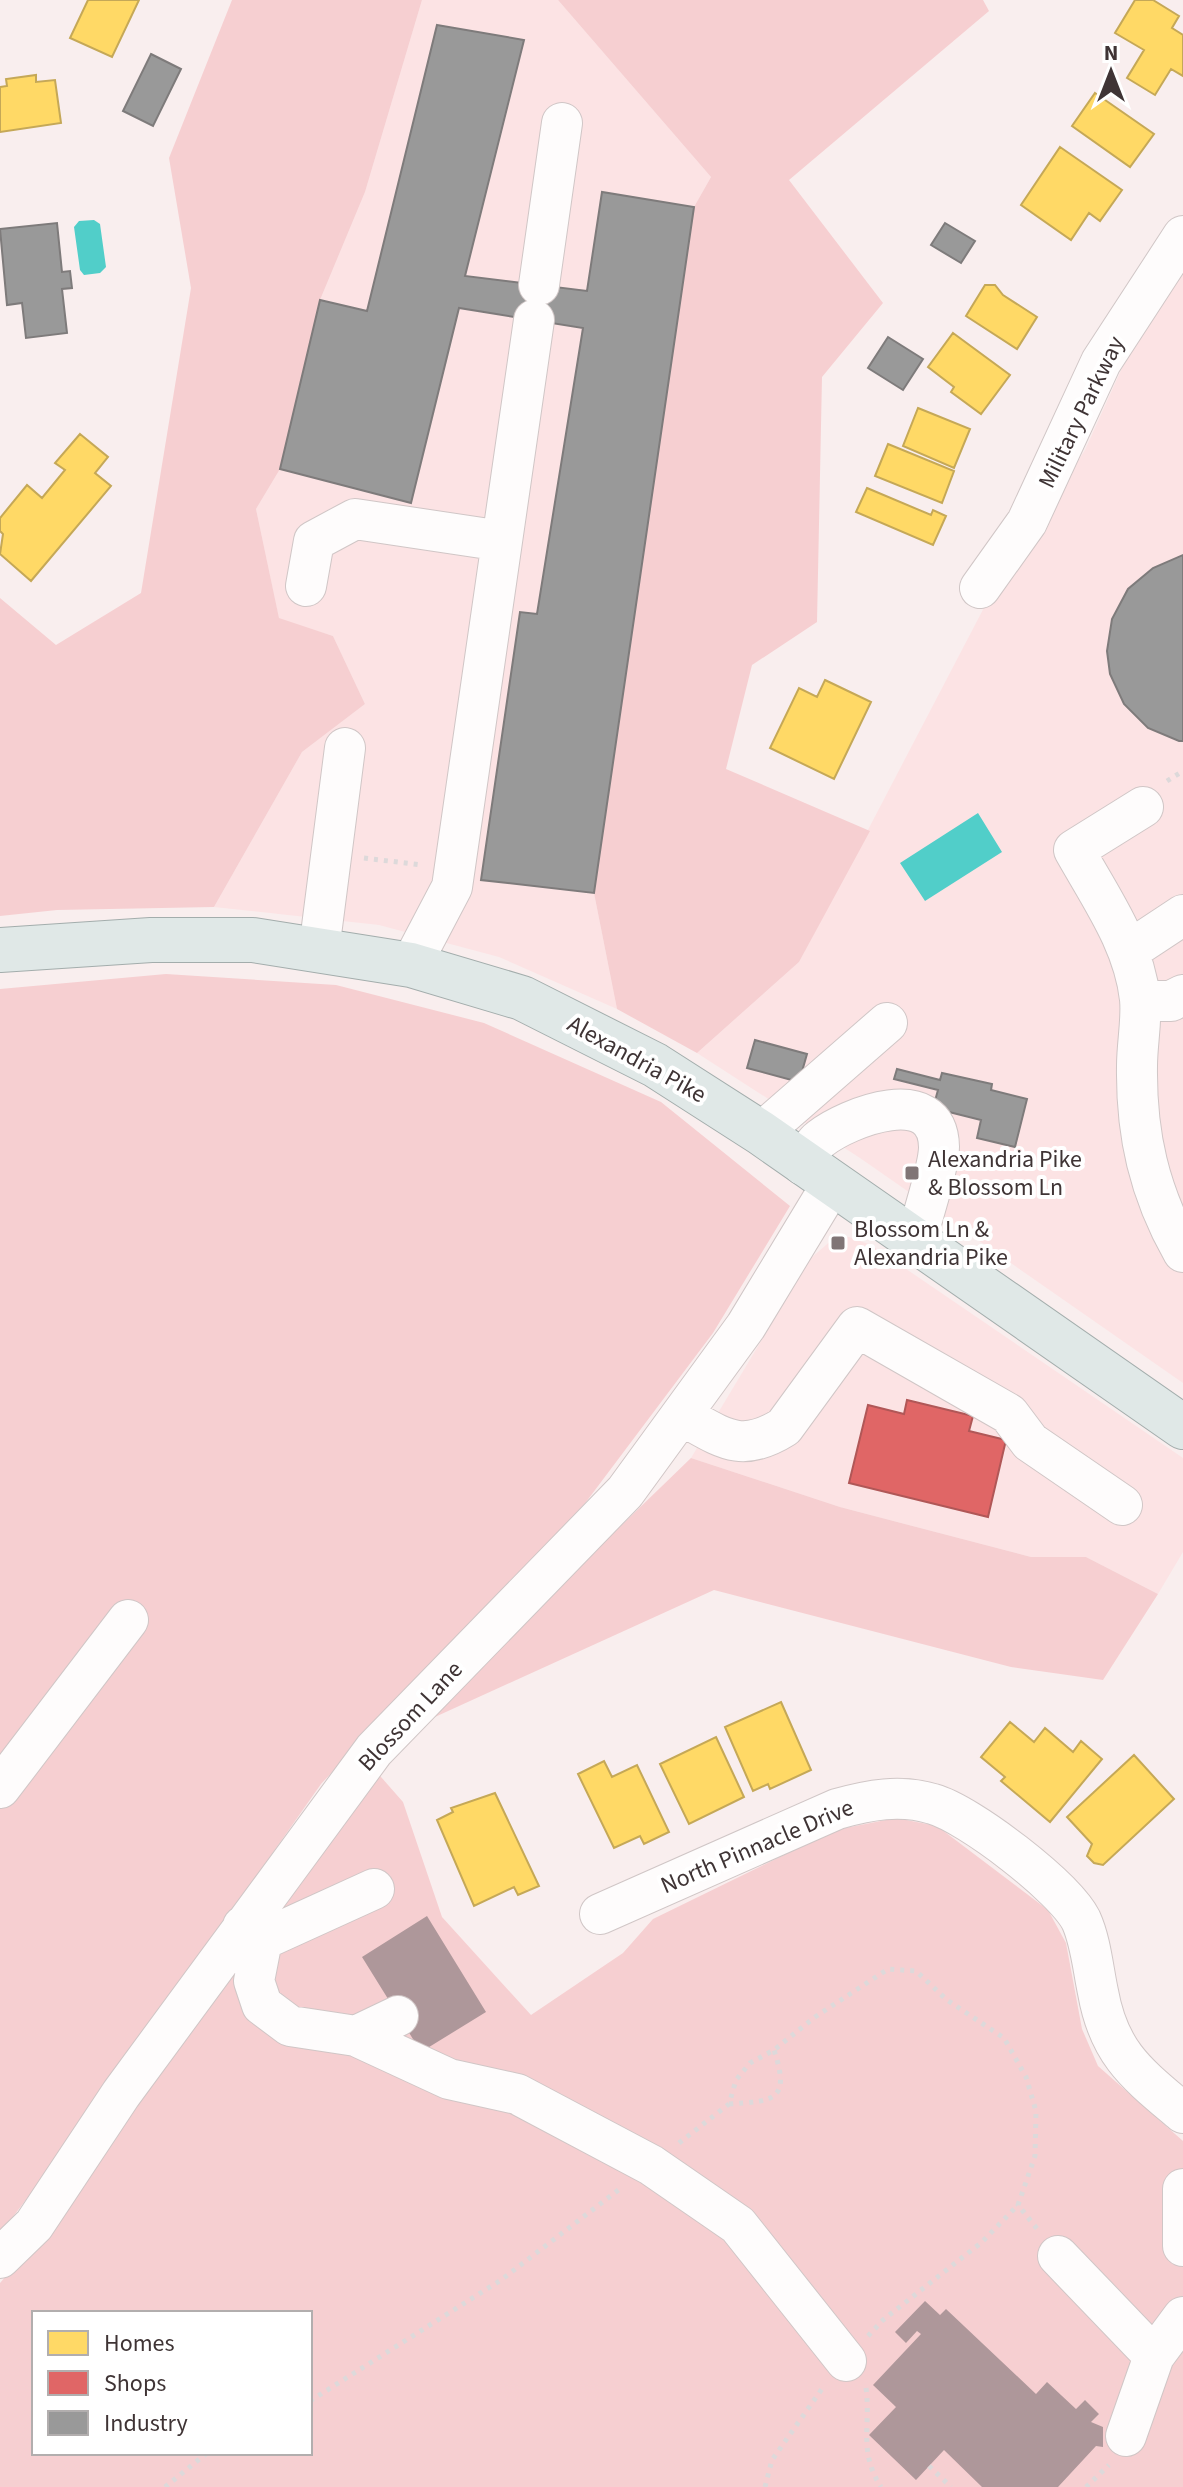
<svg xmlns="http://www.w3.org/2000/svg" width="1183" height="2487" font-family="'Source Sans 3',sans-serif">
<rect width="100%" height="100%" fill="#f9eeee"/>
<path fill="#fce3e4" d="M422 0H558L711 177 694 207 594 893 617 1009 499 957 379 925 214 907 302 752 365 704 333 636 279 619 256 509 280 469 320 300 365 192Z
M1183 259V1383L860 1158 697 1053 799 962 988 600 1085 450 1155 295Z
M849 1237 871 1245 1183 1458V1552L1158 1594 1086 1557H1031L840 1507 691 1458 811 1258 833 1239Z"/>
<path fill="#f6cfd1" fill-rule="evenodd" d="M232 0H422L365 192 320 300 280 469 256 509 279 618 333 636 365 704 302 752 214 907 57 910 0 916V598L56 645 141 593 191 288 169 158Z
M558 0H983L989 11 789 180 883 303 822 377 817 622 752 665 726 769 870 831 799 962 697 1053 617 1009 594 893 694 207 711 177Z
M166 974 336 985 484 1023 661 1102 790 1206 713 1333 580 1510 321 1784 74 2136 0 2234V989Z
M691 1458 840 1507 1031 1557H1086L1158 1594 1103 1680 1011 1667 714 1590 413 1727Z
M374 1769 403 1802 442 1917 531 2015 623 1953 653 1919 835 1830 896 1818 937 1826 1048 1910 1066 1943 1082 2029 1098 2066 1183 2141V2487H0V2283L56 2219ZM34 2313H310V2453H34Z"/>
<path fill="#51cec9" d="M94 220 100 224 106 267 100 273 84 275 80 270 74 227 79 221Z
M978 813 1002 852 925 901 900 863Z"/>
<path fill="#ffd966" stroke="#c5a857" stroke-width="2" d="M88 0H139L112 57 70 38Z
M1135 0H1153L1179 16 1172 28 1183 35V76L1171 69 1155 95 1127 78 1144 50 1115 33Z
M36 75V82L55 80 61 123 0 132V87L7 86 6 79Z
M1095 93 1154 134 1130 167 1072 126Z
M1060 147 1122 190 1100 221 1089 213 1071 240 1021 205Z
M985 285H995L1003 295 1037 317 1017 349 966 316Z
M953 333 1010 375 981 414 951 392 954 387 928 367Z
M918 408 970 429 954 468 903 446Z
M80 434 108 457 95 473 111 486 31 581 0 554 3 534 0 531V518L27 485 42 498 65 470 55 463Z
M888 444 954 471 942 503 875 476Z
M867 488 931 515 933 510 946 516 933 545 856 512Z
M825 680 871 702 834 779 770 748 799 688 817 697Z
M781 1702 811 1770 770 1789 768 1784 753 1791 725 1727Z
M1010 1722 1034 1742 1045 1728 1073 1752 1081 1741 1102 1759 1050 1822 1001 1781 1005 1777 981 1757Z
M716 1737 744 1797 689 1824 660 1764Z
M1134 1755 1174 1799 1103 1865 1094 1863 1087 1856 1092 1844 1067 1817Z
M604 1761 612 1777 637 1765 669 1832 644 1844 640 1836 614 1848 578 1774Z
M495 1793 539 1886 518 1895 514 1887 474 1906 437 1820 453 1812 451 1808Z"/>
<path fill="#e06666" stroke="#b05757" stroke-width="2" d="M907 1400 973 1416 969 1431 1006 1440 988 1517 849 1483 868 1405 904 1414Z"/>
<path fill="#999" stroke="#7e7b7b" stroke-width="2" d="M437 25 524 40 465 276 587 291 602 192 694 207 594 893 481 880 520 612 537 614 583 328 459 308 411 503 280 469 320 300 367 311Z
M151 54 181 69 153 126 123 111Z
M57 223 62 272 70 271 72 288 62 289 67 333 26 338 22 303 7 305 0 229Z
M945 223 975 241 961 263 931 245Z
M888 337 923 359 903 390 868 368Z
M1183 555V741H1179L1148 728 1124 704 1110 674 1107 651 1112 619 1128 589 1153 568Z
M755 1040 807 1054 799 1082 747 1068Z
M897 1069 940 1080 942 1073 992 1084 991 1090 1027 1099 1015 1147 977 1138 981 1120 933 1108 938 1090 894 1079Z"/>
<path fill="#ae979a" d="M427 1916 486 2012 421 2052 362 1957Z
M925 2301 940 2315 946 2309 1036 2394 1047 2382 1076 2409 1085 2400 1099 2414 1091 2422 1103 2427V2447L1096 2446 1058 2487H982L944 2450 916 2480 869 2435 896 2407 873 2385 921 2334 917 2331 906 2343 895 2332Z"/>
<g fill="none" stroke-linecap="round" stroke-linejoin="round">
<defs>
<path id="minor" d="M539 285 562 123
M306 586 314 541 355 519 502 541
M980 588 1027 522 1101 362 1183 236
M1143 807 1074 850C1101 898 1134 944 1140 999 1142 1020 1137 1044 1137 1066 1136 1134 1149 1192 1183 1252
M319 950 345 748
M1130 950 1183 915
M411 965 452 887 534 320
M1141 1001H1171L1183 995
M761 1133 887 1023
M803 1165C808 1157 812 1145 820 1139 848 1117 938 1082 939 1147 939 1169 921 1218 916 1243
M683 1416C723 1438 741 1454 784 1427L857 1327 1009 1414 1030 1442 1122 1505
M0 1788 128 1620
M600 1914 837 1809C869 1800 900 1794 933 1804 969 1814 1064 1887 1081 1920 1091 1942 1093 1969 1098 1992 1109 2054 1137 2074 1183 2113
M243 1926 262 1940 254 1981 262 2005 290 2026 356 2036 398 2016
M262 1940 374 1889
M356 2036 449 2079 517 2094 651 2165 738 2225 846 2361
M1183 2189V2246
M1058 2256 1154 2356
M0 2258 34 2225 121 2094 374 1750 625 1492 746 1326 832 1184
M1126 2436 1154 2356 1183 2317"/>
<path id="major" d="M0 950 151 940H253L411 965 522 998 655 1065 761 1133 1183 1427"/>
</defs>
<use href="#minor" stroke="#d0c6c6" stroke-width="42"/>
<use href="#major" stroke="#a3adac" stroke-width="46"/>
<path stroke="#ddd9da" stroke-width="5" stroke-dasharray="4 6" stroke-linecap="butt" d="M1167 781 1183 771
M364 858 422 865
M729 2104C774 2101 791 2101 774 2050
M679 2143 729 2104 736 2080 750 2063 774 2050 815 2017 888 1969 916 1971 947 2000 1004 2038 1026 2077 1036 2111 1035 2156 1018 2205 1038 2230
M868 2336 883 2320 982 2242 1018 2205
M866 2388C871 2427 858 2451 881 2487
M310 2401 501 2280 621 2188
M929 2466 951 2487
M165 2487 207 2453
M765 2487 772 2460 824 2386
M1086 2487 1109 2465"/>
<use href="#minor" stroke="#fefcfc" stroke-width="40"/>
<use href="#major" stroke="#e0e8e7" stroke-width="44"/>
</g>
<g fill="#807576" stroke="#fff" stroke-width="3">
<rect x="904" y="1165" width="16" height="16" rx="4"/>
<rect x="830" y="1235" width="16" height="16" rx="4"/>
</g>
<g text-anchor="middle" stroke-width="8" stroke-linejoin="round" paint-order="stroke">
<g font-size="24" fill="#3f3435" stroke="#fff">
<text transform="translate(1081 412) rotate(-64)" y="8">Military Parkway</text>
<text transform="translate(637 1059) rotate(29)" y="8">Alexandria Pike</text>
<text transform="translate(410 1716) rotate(-47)" y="8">Blossom Lane</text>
<text transform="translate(757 1846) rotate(-23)" y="8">North Pinnacle Drive</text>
</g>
<g font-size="24" fill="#3f3435" stroke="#fff" text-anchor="start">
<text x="928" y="1167">Alexandria Pike<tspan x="928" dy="28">&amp; Blossom Ln</tspan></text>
<text x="854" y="1237">Blossom Ln &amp;<tspan x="854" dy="28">Alexandria Pike</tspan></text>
</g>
</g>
<rect x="32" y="2311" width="280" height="144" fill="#ffffff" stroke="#b2aeae" stroke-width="2"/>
<rect x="48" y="2331" width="40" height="24" fill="#ffd966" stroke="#b2aeae" stroke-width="2"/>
<text x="104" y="2351" font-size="24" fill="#3f3435">Homes</text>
<rect x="48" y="2371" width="40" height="24" fill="#e06666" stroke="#b2aeae" stroke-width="2"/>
<text x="104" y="2391" font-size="24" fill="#3f3435">Shops</text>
<rect x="48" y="2411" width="40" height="24" fill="#999999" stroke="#b2aeae" stroke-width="2"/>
<text x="104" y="2431" font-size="24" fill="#3f3435">Industry</text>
<g transform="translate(1111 72)" stroke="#ffffff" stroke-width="6" paint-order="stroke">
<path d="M0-6L14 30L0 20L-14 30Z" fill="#3f3435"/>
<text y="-12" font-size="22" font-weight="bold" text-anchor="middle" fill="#3f3435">N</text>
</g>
</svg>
